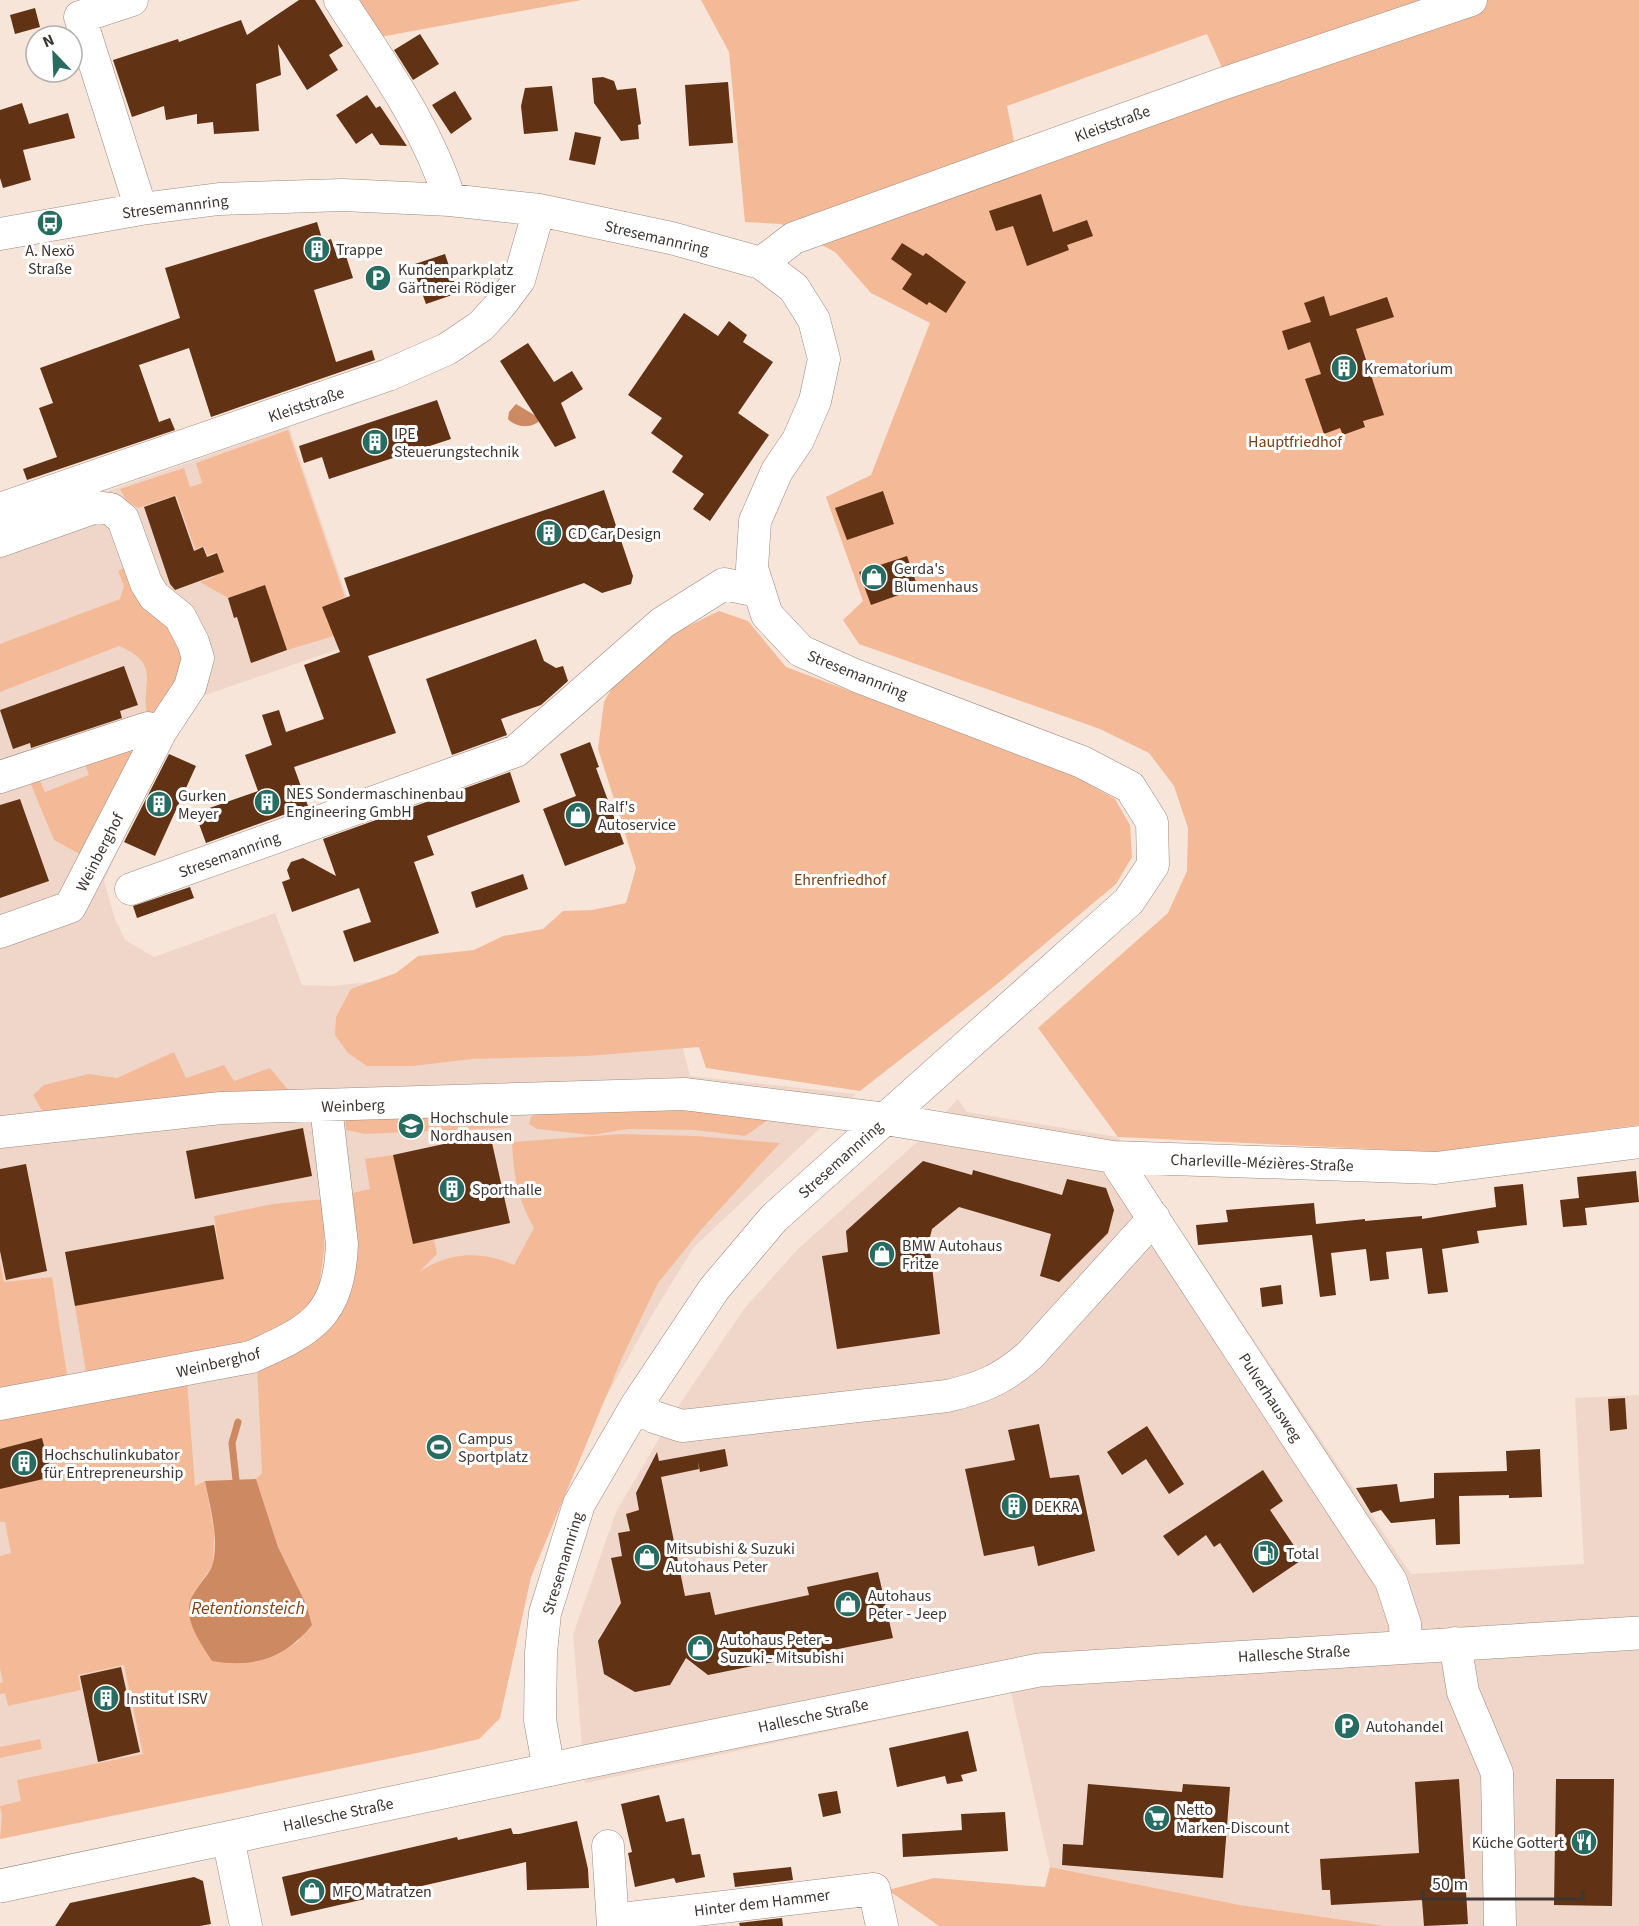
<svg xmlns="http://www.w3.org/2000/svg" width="1639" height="1926" font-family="'Source Sans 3',sans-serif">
<rect width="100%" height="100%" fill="#f7e5da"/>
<path fill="#f0d6c8" d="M289 427 362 641 197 698 164 752 104 881 115 919 125 940 154 957 275 913 302 985 332 986 510 967 657 947 690 1076 856 1094 694 1247 652 1315 590 1426 531 1577 500 1718 479 1739 0 1839V529Z
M958 1099 967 1112 1118 1137 1411 1574 1584 1564 1575 1398 1639 1395V1926H1386L1240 1905 1050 1867 1011 1693 585 1783 573 1635 616 1512 677 1408 744 1309 798 1249 917 1142Z"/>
<path fill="#f4ba98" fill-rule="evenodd" d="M351 0H581L375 38Z
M701 0H1639V1125L1436 1152 1118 1137 1038 1028 1168 913 1187 871 1188 828 1174 786 1149 753 1100 729 859 644 843 620 863 601 826 497 871 475 930 323 871 293 835 252 781 224 745 222 729 52ZM1207 34 1223 70 1014 141 1007 106Z
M288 430 345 597 322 607 334 636 287 650 265 585 228 598 200 582 214 577 213 574 224 570 217 552 207 555 204 546 195 549 176 495 138 508 126 500 120 489 184 468 190 487 202 483 196 463Z
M122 569 131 570 163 617 186 659 164 711 148 717C138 687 165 665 119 646L0 692V644L120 599 124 586 118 571Z
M719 611 748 621 786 667 1071 774 1115 799 1130 825 1132 857 1116 884 997 984 860 1091 706 1068 699 1047 587 1056 472 1059 413 1066H367L348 1053 335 1035 336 1017 351 989 396 973 418 956 474 950 503 936 543 929 563 911 592 910 626 903 636 868 598 749 604 702 624 667 680 630Z
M126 747 136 756 85 857 54 840 27 775 36 772 45 792 89 775 82 756Z
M174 1052 186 1078 224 1065 234 1081 270 1068 294 1097 44 1114 33 1095 44 1085 89 1074 117 1078Z
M629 1108 777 1114 745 1136 695 1130 628 1129 592 1135 537 1129 529 1124 531 1117 537 1112Z
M512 1109 509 1126 500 1128 365 1134 346 1130 345 1110Z
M622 1134 695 1136 780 1143 700 1231 658 1283 622 1358 531 1577 500 1718 479 1739 436 1749 0 1839 2 1816 0 1806 21 1801 17 1780 143 1754 124 1665 78 1675 81 1690 8 1706 5 1693 0 1694V1683L3 1682 0 1668V1556L11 1553 5 1522H0V1414L187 1381 195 1486 205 1481 214 1531 213 1565 192 1595 255 1662 279 1654 299 1641 306 1604 278 1547 256 1479 262 1473 257 1364 340 1311 352 1290 356 1260 348 1194 370 1189 365 1159 393 1155 413 1244 434 1240 437 1254 419 1272C448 1252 482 1250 514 1265L534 1228C517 1197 514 1177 512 1142Z
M324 1199V1250L316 1310 260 1344 87 1378 75 1306 224 1279 214 1216 273 1204Z
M0 1262 4 1282 52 1277 68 1381 0 1394Z
M40 1739 42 1749 0 1758V1747Z
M1050 1867 1240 1905 1386 1926H939L888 1890 934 1878 1045 1887Z"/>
<path fill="#cd8961" d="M516 404 541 419C533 429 516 428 508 419L509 412Z
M256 1479 278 1547 306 1604 312 1625C284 1659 255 1668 212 1661 199 1640 178 1614 196 1590 201 1582 211 1572 213 1563 219 1537 210 1507 205 1481Z"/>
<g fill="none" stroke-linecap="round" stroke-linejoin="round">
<path stroke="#cd8961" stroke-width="7" d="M236 1480 232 1443 238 1422"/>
</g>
<path fill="#613213" d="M299 0H315L343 46 329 55 338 70 307 90 278 44 281 75 256 84 259 131 214 134 213 122 197 124V114L166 120 164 106 132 117 113 60 178 39 179 42 241 20 247 35Z
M35 8 40 27 15 34 10 15Z
M420 34 439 64 413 80 394 50Z
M603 77 614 81 617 90 636 88 641 124 638 125 639 139 621 141 594 103 592 78Z
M728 82 733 143 689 146 685 85Z
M552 86 558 131 524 134 521 106 525 88Z
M455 91 472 119 451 134 432 105Z
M367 95 376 108 380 106 407 146 380 145 372 133 356 144 336 115Z
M22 103 29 124 68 113 75 138 23 150 31 180 3 188 0 178V110Z
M575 132 601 137 595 165 569 160Z
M1041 194 1053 232 1087 220 1093 236 1067 245 1069 250 1027 266 1013 226 996 231 989 211Z
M317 222 323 242 331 239 338 259 346 256 353 278 314 290 336 362 372 350 375 360 211 417 189 348 139 365 159 422 170 418 175 430 27 480 23 469 57 457 39 408 53 403 40 368 180 318 165 268Z
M902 243 923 256 926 253 966 282 946 313 929 302 927 305 902 289 912 274 891 259Z
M445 254 458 293 426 304 412 265Z
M1324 296 1330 316 1387 297 1394 317 1356 329 1384 415 1363 421 1365 427 1343 435 1340 428 1324 434 1305 379 1321 374 1310 342 1288 350 1282 331 1311 322 1304 303Z
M684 313 718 336 729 321 747 335 743 342 773 362 738 413 769 435 710 521 693 509 704 494 672 472 683 456 651 433 662 418 628 395Z
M528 343 554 382 572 371 583 389 561 403 576 438 555 447 500 361Z
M437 400 451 439 329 479 322 457 304 463 299 446Z
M604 490 633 576 631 584 602 593 584 583 368 656 396 733 294 767 308 806 206 843 195 813 258 791 245 755 272 745 262 715 279 710 286 732 324 719 304 665 340 652 322 607 350 596 344 578Z
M883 491 894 524 847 540 835 508Z
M175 496 194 551 203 547 207 557 217 553 224 572 175 590 170 584 144 507Z
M907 556 918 588 871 605 859 572Z
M265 585 287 650 251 663 237 617 234 618 228 598Z
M536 639 544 661 556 668 563 666 568 681 541 705 501 719 507 735 452 755 426 679Z
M124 666 138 705 120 711 122 718 31 748 30 743 13 749 0 710Z
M590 742 599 767 596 768 624 844 565 866 543 809 576 796 560 754Z
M169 754 196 766 155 856 124 842Z
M510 772 520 802 427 836 434 855 414 862 439 933 354 962 343 931 371 922 359 888 292 912 282 882 290 879 287 870 291 862 303 858 336 876 323 839Z
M20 799 49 881 0 898V805Z
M523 874 528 889 476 908 471 892Z
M190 887 194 898 137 918 133 906Z
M303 1128 312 1176 195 1199 186 1151Z
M490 1134 510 1223 413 1244 393 1155Z
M923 1161 972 1175 973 1170 1062 1195 1067 1179 1106 1188 1114 1210 1108 1233 1059 1282 1040 1276 1051 1234 959 1207 932 1229 929 1241 940 1334 837 1349 822 1256 848 1252 846 1231Z
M26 1164 47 1271 6 1280 0 1251V1169Z
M1636 1171 1639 1202 1585 1208 1587 1225 1563 1227 1560 1200 1579 1198 1577 1177Z
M1523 1184 1527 1225 1477 1231 1479 1243 1442 1249 1448 1292 1428 1294 1422 1248 1386 1252 1389 1279 1370 1281 1366 1249 1331 1253 1336 1295 1320 1297 1312 1235 1198 1245 1196 1225 1228 1222 1226 1210 1314 1203 1316 1224 1365 1219V1221L1422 1216V1219L1496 1207 1494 1187Z
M214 1225 224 1279 75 1306 65 1252Z
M1281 1285 1283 1304 1262 1307 1260 1288Z
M1625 1398 1627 1429 1610 1431 1608 1399Z
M1039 1424 1050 1478 1079 1475 1095 1551 1038 1566 1034 1546 984 1556 965 1469 1015 1460 1008 1430Z
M1147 1426 1184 1484 1169 1494 1146 1459 1122 1475 1107 1452Z
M42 1438 52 1477 0 1489V1449Z
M725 1449 728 1466 700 1472 698 1461 699 1469 661 1477 685 1596 710 1592 715 1615 809 1595 807 1587 878 1572 893 1638 708 1675 686 1658 670 1685 635 1692 604 1674 598 1641 621 1603 611 1558 622 1556 618 1533 630 1531 626 1514 639 1510 636 1493 657 1452 659 1461Z
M1540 1449 1542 1497 1509 1498V1495L1459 1496 1460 1544 1436 1545 1435 1519 1391 1523 1381 1510 1371 1513 1356 1488 1397 1484 1400 1502 1434 1498V1473L1507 1471 1506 1451Z
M1263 1470 1283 1501 1270 1510 1303 1559 1253 1593 1220 1543 1214 1547 1206 1535 1178 1556 1163 1536Z
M121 1667 140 1752 98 1762 80 1676Z
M968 1731 977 1771 961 1775 963 1781 947 1784 945 1776 897 1787 889 1748Z
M1459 1779 1468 1924 1424 1926 1422 1900 1331 1905 1330 1890H1322L1320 1859 1419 1853 1415 1782Z
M1556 1779H1614L1612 1906 1554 1905Z
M1088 1784 1182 1792 1183 1784 1230 1787 1223 1878 1062 1865 1063 1844 1083 1845Z
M837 1791 841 1813 823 1817 818 1794Z
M659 1795 666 1822 684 1818 692 1855 700 1854 705 1877 676 1883 674 1878 635 1887 628 1853 632 1852 621 1804Z
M1005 1812 1008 1851 903 1857 902 1834 962 1830 961 1814Z
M577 1821 588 1869 589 1888 527 1890 526 1862 291 1916 282 1877 457 1837 458 1840 511 1828 513 1834H519Z
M791 1867 793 1880 735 1887 733 1873Z
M194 1877 203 1881 211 1924 200 1926H55L70 1903Z
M782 1918 783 1926H740L739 1923Z"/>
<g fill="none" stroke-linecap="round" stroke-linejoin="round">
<defs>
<path id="minor" d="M132 0 80 17 141 209
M340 0C382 65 427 126 450 200
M0 234 141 209 219 199 343 195 450 200 539 210 671 238 761 263 794 288 814 320 824 359 815 401 798 440 777 471 755 521 752 568 767 615 801 651 857 676 1082 762 1130 787 1152 822 1153 865 1129 901 774 1218 714 1289 636 1406 579 1504 545 1613 541 1652 540 1720 549 1770
M761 263 794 238 1219 85 1471 0
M0 509 388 375 447 349 481 326 501 304 519 280 539 210
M0 541 96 507 111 509 123 519 146 583 154 596 180 617 193 642 198 658 190 687 161 731 70 907 0 932
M0 777 148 728 161 731
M131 889 516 751 662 623 724 584 758 591
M0 1132 221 1108 684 1094 886 1119 1113 1157 1436 1168 1639 1142
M1113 1157 1391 1581 1405 1624 1406 1646
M0 1404 251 1357C312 1330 339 1316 342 1244L326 1107
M636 1406 654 1417 682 1426 947 1396C982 1388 1003 1379 1030 1355L1154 1218
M1455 1643 1463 1692 1497 1773 1500 1926
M228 1838 246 1926
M608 1846 613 1926
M613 1920 874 1889 882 1926"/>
<path id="major" d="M0 1886 590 1761 1039 1670 1639 1633"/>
</defs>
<use href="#minor" stroke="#9b8b81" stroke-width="33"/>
<use href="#major" stroke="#9b8b81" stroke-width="34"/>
<use href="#minor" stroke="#fff" stroke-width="32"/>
<use href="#major" stroke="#fff" stroke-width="33"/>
</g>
<defs>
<symbol id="bus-disc" viewBox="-11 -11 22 22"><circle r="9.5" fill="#266c61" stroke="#fff"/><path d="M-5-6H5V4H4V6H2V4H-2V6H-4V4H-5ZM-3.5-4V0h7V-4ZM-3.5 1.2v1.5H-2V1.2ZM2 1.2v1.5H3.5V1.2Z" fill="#fff"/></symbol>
<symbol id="building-disc" viewBox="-11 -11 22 22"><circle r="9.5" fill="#266c61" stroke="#fff"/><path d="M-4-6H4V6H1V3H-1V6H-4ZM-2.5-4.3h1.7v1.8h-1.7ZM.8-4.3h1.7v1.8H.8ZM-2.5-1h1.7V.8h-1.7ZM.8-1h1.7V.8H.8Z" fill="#fff"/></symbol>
<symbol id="parking-disc" viewBox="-11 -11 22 22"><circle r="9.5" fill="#266c61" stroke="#fff"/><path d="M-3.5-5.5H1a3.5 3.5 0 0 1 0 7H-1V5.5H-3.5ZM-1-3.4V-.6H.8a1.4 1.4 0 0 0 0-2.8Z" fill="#fff"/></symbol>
<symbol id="shop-disc" viewBox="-11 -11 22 22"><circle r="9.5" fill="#266c61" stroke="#fff"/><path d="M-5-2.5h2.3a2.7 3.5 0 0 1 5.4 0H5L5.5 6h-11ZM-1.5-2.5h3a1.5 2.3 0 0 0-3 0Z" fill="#fff"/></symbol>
<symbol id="university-disc" viewBox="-11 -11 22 22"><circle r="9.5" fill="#266c61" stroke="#fff"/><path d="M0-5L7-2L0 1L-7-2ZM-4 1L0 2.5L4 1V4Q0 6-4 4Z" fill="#fff"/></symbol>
<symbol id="stadium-disc" viewBox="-11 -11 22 22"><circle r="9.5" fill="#266c61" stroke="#fff"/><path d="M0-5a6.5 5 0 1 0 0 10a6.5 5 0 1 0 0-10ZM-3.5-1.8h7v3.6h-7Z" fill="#fff"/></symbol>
<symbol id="fuel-disc" viewBox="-11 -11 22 22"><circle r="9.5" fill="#266c61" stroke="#fff"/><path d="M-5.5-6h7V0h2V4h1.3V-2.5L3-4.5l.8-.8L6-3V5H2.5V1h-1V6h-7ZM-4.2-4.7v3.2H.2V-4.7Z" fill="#fff"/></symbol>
<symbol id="supermarket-disc" viewBox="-11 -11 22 22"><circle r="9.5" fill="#266c61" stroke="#fff"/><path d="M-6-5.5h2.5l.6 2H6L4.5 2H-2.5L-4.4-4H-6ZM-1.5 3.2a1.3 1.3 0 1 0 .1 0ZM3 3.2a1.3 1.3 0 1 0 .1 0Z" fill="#fff"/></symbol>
<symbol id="restaurant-disc" viewBox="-11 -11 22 22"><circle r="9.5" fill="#266c61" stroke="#fff"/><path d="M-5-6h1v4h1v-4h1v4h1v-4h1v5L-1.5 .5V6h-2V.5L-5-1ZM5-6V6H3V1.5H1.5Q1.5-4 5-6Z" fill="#fff"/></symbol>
</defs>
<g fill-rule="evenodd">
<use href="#bus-disc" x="35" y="208" width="30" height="30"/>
<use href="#building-disc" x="302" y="234" width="30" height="30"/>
<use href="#parking-disc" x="363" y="263" width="30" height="30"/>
<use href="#building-disc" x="1329" y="353" width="30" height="30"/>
<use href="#building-disc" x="360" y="427" width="30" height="30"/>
<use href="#building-disc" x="534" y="518" width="30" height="30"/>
<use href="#shop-disc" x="859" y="562" width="30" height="30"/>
<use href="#building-disc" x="252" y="787" width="30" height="30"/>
<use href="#building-disc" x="144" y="789" width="30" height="30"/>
<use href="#shop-disc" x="563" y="800" width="30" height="30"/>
<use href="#university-disc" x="396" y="1111" width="30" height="30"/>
<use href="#building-disc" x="437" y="1174" width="30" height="30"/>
<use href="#shop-disc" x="867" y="1239" width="30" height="30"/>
<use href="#stadium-disc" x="424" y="1432" width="30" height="30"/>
<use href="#building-disc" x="9" y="1448" width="30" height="30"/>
<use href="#building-disc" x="999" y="1491" width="30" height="30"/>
<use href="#fuel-disc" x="1251" y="1538" width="30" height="30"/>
<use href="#shop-disc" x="632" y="1542" width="30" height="30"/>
<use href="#shop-disc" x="833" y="1589" width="30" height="30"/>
<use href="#shop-disc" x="685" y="1633" width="30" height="30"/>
<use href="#building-disc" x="91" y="1683" width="30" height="30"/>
<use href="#parking-disc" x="1332" y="1711" width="30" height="30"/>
<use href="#supermarket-disc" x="1142" y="1803" width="30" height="30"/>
<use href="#restaurant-disc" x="1569" y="1827" width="30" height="30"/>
<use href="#shop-disc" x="297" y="1876" width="30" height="30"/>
</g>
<g text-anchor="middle" stroke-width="6" stroke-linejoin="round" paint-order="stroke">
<g font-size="16" fill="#3e3632" stroke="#fff">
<text transform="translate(1112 123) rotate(-20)" y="6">Kleiststraße</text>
<text transform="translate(175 206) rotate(-7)" y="6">Stresemannring</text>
<text transform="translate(657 237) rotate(13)" y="6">Stresemannring</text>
<text transform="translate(306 404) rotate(-19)" y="6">Kleiststraße</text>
<text transform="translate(858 674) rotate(22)" y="6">Stresemannring</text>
<text transform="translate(99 852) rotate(-63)" y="6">Weinberghof</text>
<text transform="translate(229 854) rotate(-20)" y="6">Stresemannring</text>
<text transform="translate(353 1105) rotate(-2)" y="6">Weinberg</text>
<text transform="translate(840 1159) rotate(-42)" y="6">Stresemannring</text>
<text transform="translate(1262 1162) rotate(2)" y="6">Charleville-Mézières-Straße</text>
<text transform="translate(218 1362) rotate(-13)" y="6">Weinberghof</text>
<text transform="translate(1271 1397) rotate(57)" y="6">Pulverhausweg</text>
<text transform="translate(562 1563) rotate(-73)" y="6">Stresemannring</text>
<text transform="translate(1294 1653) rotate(-3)" y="6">Hallesche Straße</text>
<text transform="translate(813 1715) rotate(-12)" y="6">Hallesche Straße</text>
<text transform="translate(338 1814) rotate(-12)" y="6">Hallesche Straße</text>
<text transform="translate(762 1902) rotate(-7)" y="6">Hinter dem Hammer</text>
</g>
<g font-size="16" fill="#3e3632" stroke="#fff" text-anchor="start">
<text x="336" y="255">Trappe</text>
<text x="50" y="256" text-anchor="middle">A. Nexö<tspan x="50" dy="18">Straße</tspan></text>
<text x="398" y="275">Kundenparkplatz<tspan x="398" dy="18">Gärtnerei Rödiger</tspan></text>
<text x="1364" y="374">Krematorium</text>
<text x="394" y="439">IPE<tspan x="394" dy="18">Steuerungstechnik</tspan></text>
<text x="568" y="539">CD Car Design</text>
<text x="894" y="574">Gerda's<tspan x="894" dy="18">Blumenhaus</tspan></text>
<text x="286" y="799">NES Sondermaschinenbau<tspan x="286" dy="18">Engineering GmbH</tspan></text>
<text x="178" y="801">Gurken<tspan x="178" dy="18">Meyer</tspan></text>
<text x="598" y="812">Ralf's<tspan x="598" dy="18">Autoservice</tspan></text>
<text x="430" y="1123">Hochschule<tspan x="430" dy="18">Nordhausen</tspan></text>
<text x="472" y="1195">Sporthalle</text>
<text x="902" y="1251">BMW Autohaus<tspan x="902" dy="18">Fritze</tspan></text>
<text x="458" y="1444">Campus<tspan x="458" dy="18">Sportplatz</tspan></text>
<text x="44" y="1460">Hochschulinkubator<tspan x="44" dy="18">für Entrepreneurship</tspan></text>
<text x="1034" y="1512">DEKRA</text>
<text x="666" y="1554">Mitsubishi &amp; Suzuki<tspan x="666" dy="18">Autohaus Peter</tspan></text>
<text x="1286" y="1559">Total</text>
<text x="868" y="1601">Autohaus<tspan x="868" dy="18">Peter - Jeep</tspan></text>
<text x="720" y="1645">Autohaus Peter -<tspan x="720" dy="18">Suzuki - Mitsubishi</tspan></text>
<text x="126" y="1704">Institut ISRV</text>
<text x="1366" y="1732">Autohandel</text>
<text x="1176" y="1815">Netto<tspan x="1176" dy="18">Marken-Discount</tspan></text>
<text x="1564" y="1848" text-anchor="end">Küche Gottert</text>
<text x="332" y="1897">MFO Matratzen</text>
</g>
<g font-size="16" fill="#7b3d0d" stroke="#fff">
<text x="1295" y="447">Hauptfriedhof</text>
<text x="840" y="885">Ehrenfriedhof</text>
</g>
<g font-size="18" font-style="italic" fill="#834417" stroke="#fff">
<text x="248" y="1614">Retentionsteich</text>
</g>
</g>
<g transform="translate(54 54) rotate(337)"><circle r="28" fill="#ffffff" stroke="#b2afad" stroke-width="1.5"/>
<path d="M0-4.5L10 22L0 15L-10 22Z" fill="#266c61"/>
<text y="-9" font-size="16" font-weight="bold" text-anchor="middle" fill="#3e3632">N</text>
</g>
<path d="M1423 1890v9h160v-9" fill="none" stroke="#3e3632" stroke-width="3"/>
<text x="1432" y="1890" font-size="18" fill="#3e3632" stroke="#ffffff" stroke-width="4.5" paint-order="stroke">50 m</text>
</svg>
